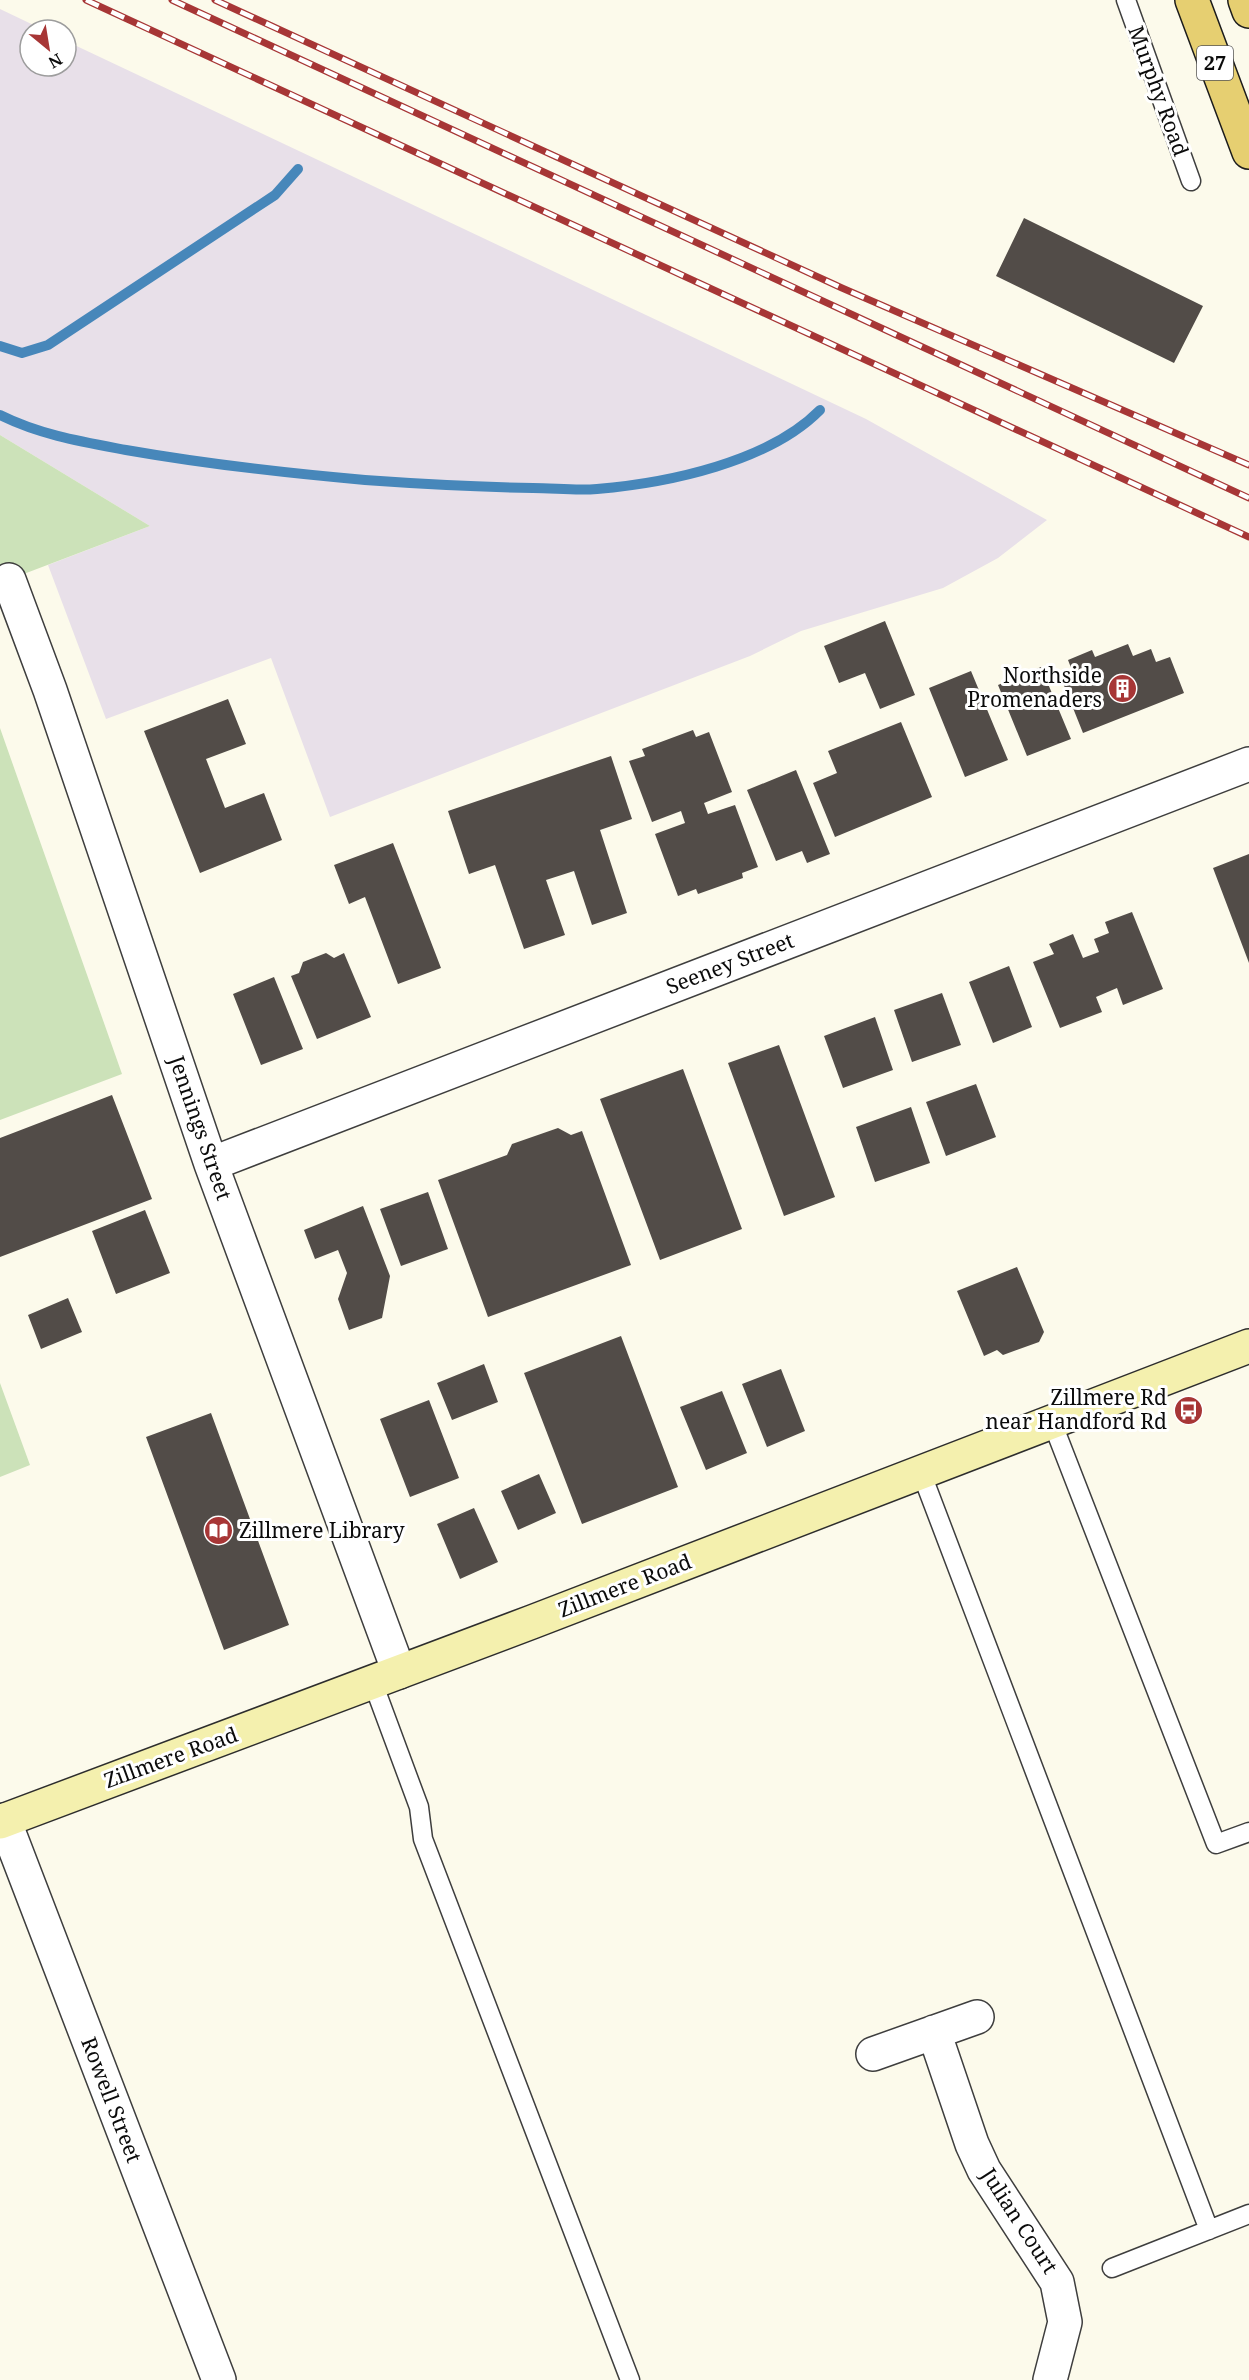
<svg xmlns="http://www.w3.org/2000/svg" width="1249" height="2380" font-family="'Noto Serif',serif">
<rect width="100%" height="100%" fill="#fcfaeb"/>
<path fill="#e8e0e9" d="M0 9 44 30H30V66H66V41L866 419 1047 520 998 558 943 588 801 631 750 656 330 817 271 658 106 719 48 565 150 526 0 435Z"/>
<path fill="#cce2b9" d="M0 435 150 526 0 583Z
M0 728 122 1074 0 1120Z
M0 1383 30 1465 0 1477Z"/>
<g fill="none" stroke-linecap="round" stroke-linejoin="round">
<path stroke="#4787ba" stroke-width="10" d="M0 346 22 353 48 345 275 195 298 169
M0 415C40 435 83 442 126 450 206 464 285 473 365 480 421 484 477 487 533 488 554 488 576 491 597 489 668 483 769 462 820 410"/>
</g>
<path fill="#524c48" d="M1024 218 1203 306 1174 363 996 276Z
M885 621 915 695 880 709 865 673 839 683 824 646Z
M1128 644 1133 656 1151 649 1156 662 1170 657 1184 693 1083 733 1063 683 1075 678 1068 660 1092 650 1095 657Z
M1041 667 1071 739 1027 756 998 685Z
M971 671 1008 760 965 777 929 688Z
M228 699 246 744 206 759 225 808 264 793 282 840 200 873 144 731Z
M901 722 932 797 835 837 813 783 837 773 828 751Z
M693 730 696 737 709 732 732 792 704 803 708 814 735 805 758 867 742 873 743 878 698 894 696 889 678 896 655 834 685 823 681 811 652 822 629 761 645 756 642 749Z
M611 756 632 819 600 830 627 913 592 925 574 871 546 880 565 935 524 949 495 865 469 874 448 811Z
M796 770 830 854 807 863 802 851 776 861 747 790Z
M393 843 441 968 398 984 365 897 349 904 334 865Z
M1249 854V963L1213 868Z
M1132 912 1163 989 1123 1005 1117 988 1096 997 1102 1012 1060 1028 1033 962 1054 954 1049 944 1073 934 1083 958 1099 952 1094 939 1109 933 1105 922Z
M326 953 334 958 344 953 371 1017 317 1039 291 976 299 973 303 962Z
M1009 966 1032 1027 993 1043 969 982Z
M274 977 303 1049 261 1065 233 994Z
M942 993 961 1045 912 1062 894 1010Z
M875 1017 893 1070 843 1088 824 1036Z
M779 1045 835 1197 784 1216 728 1063Z
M683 1069 742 1229 660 1260 600 1099Z
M976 1084 996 1137 946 1156 926 1102Z
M112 1095 152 1199 0 1257V1138Z
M911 1107 930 1163 875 1182 856 1127Z
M558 1128 571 1135 582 1131 631 1265 488 1317 438 1180 507 1155 512 1144Z
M428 1192 448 1249 401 1266 380 1209Z
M363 1206 390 1276 382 1318 349 1330 338 1299 347 1273 338 1250 315 1259 304 1230Z
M145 1210 170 1273 116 1294 92 1231Z
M1017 1267 1044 1332 1039 1342 1003 1355 997 1350 984 1356 957 1291Z
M68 1298 82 1332 41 1349 28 1315Z
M621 1336 678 1487 582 1524 524 1373Z
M484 1364 498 1402 452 1420 437 1383Z
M781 1369 805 1431 767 1447 742 1384Z
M722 1391 747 1453 706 1470 680 1407Z
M429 1400 459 1478 410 1497 380 1419Z
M211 1413 289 1625 224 1650 146 1437Z
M539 1474 556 1513 518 1530 501 1491Z
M474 1508 498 1562 460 1579 437 1524Z"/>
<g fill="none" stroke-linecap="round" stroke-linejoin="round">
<defs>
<path id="lane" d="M1126 0 1191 181
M1052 1422 1216 1844 1249 1832
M921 1472 1209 2230
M373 1683 419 1807 423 1839 630 2380
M1112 2268 1249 2214"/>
<path id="street" d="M9 580 50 690 211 1164 399 1672
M211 1164 1249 764
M4 1820 219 2380
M934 2032 972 2144 984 2170 1057 2282 1065 2322 1050 2380
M873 2054 977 2017"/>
<path id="secondary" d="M0 1822 532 1622 1249 1346"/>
<path id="primary" d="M1192 0 1249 152
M1245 0 1249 11"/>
</defs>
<use href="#lane" stroke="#3e3e3e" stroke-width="21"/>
<use href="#street" stroke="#3e3e3e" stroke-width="36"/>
<use href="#secondary" stroke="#2d2d2d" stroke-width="36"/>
<use href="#primary" stroke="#1c1c1c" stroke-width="36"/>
<use href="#lane" stroke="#fff" stroke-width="18"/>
<use href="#street" stroke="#fff" stroke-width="33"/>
<use href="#secondary" stroke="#f4f0ae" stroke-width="33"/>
<use href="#primary" stroke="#e6cf71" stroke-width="33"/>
<defs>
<path id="rail" d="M86 0 1249 537
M172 0 1249 498
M215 0 842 288 1249 465"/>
</defs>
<use href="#rail" stroke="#a73636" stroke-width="7"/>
<use href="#rail" stroke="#fff" stroke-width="4.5" stroke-dasharray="14" stroke-linecap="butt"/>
</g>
<defs>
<symbol id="building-disc" viewBox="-11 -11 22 22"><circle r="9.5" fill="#a73636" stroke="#fff"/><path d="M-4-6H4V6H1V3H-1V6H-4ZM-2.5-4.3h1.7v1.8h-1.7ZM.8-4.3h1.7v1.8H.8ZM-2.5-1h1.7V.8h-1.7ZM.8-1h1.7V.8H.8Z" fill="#fff"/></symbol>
<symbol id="bus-disc" viewBox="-11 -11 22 22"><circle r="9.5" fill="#a73636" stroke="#fff"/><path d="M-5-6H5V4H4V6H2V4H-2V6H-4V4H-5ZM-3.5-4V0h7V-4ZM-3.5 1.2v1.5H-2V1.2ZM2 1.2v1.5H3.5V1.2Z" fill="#fff"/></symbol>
<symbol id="library-disc" viewBox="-11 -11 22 22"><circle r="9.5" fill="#a73636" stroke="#fff"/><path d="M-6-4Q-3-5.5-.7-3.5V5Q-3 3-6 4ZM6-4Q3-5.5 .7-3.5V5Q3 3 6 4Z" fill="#fff"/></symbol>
</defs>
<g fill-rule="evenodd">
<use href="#building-disc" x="1106" y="672" width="33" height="33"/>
<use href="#bus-disc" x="1172" y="1394" width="33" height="33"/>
<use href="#library-disc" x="202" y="1514" width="33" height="33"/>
</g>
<g text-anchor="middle" stroke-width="6" stroke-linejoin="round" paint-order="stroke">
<rect fill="#fff" stroke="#545454" stroke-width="1.5" x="1197" y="46" width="36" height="34" rx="4.5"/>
<g font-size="20" font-weight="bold" fill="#0b0b0b">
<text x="1215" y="70">27</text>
</g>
<g font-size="21" fill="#0b0b0b" stroke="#fff">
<text transform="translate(1158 91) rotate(70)" y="7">Murphy Road</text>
<text transform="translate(730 964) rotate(-21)" y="7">Seeney Street</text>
<text transform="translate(200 1128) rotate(71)" y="7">Jennings Street</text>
<text transform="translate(625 1586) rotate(-21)" y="7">Zillmere Road</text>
<text transform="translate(171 1758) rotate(-20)" y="7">Zillmere Road</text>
<text transform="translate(111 2100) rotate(69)" y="7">Rowell Street</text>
<text transform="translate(1019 2221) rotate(57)" y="7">Julian Court</text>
</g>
<g font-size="21" fill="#0b0b0b" stroke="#fff" text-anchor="end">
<text x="1102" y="683">Northside<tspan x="1102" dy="24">Promenaders</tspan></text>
<text x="1167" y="1405">Zillmere Rd<tspan x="1167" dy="24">near Handford Rd</tspan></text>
<text x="239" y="1538" text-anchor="start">Zillmere Library</text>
</g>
</g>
<g transform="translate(48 48) rotate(150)"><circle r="28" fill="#ffffff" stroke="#9d9d9d" stroke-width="1.5"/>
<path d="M0-4.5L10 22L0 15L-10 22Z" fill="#a73636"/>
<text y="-9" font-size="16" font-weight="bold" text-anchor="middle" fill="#0b0b0b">N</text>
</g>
</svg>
